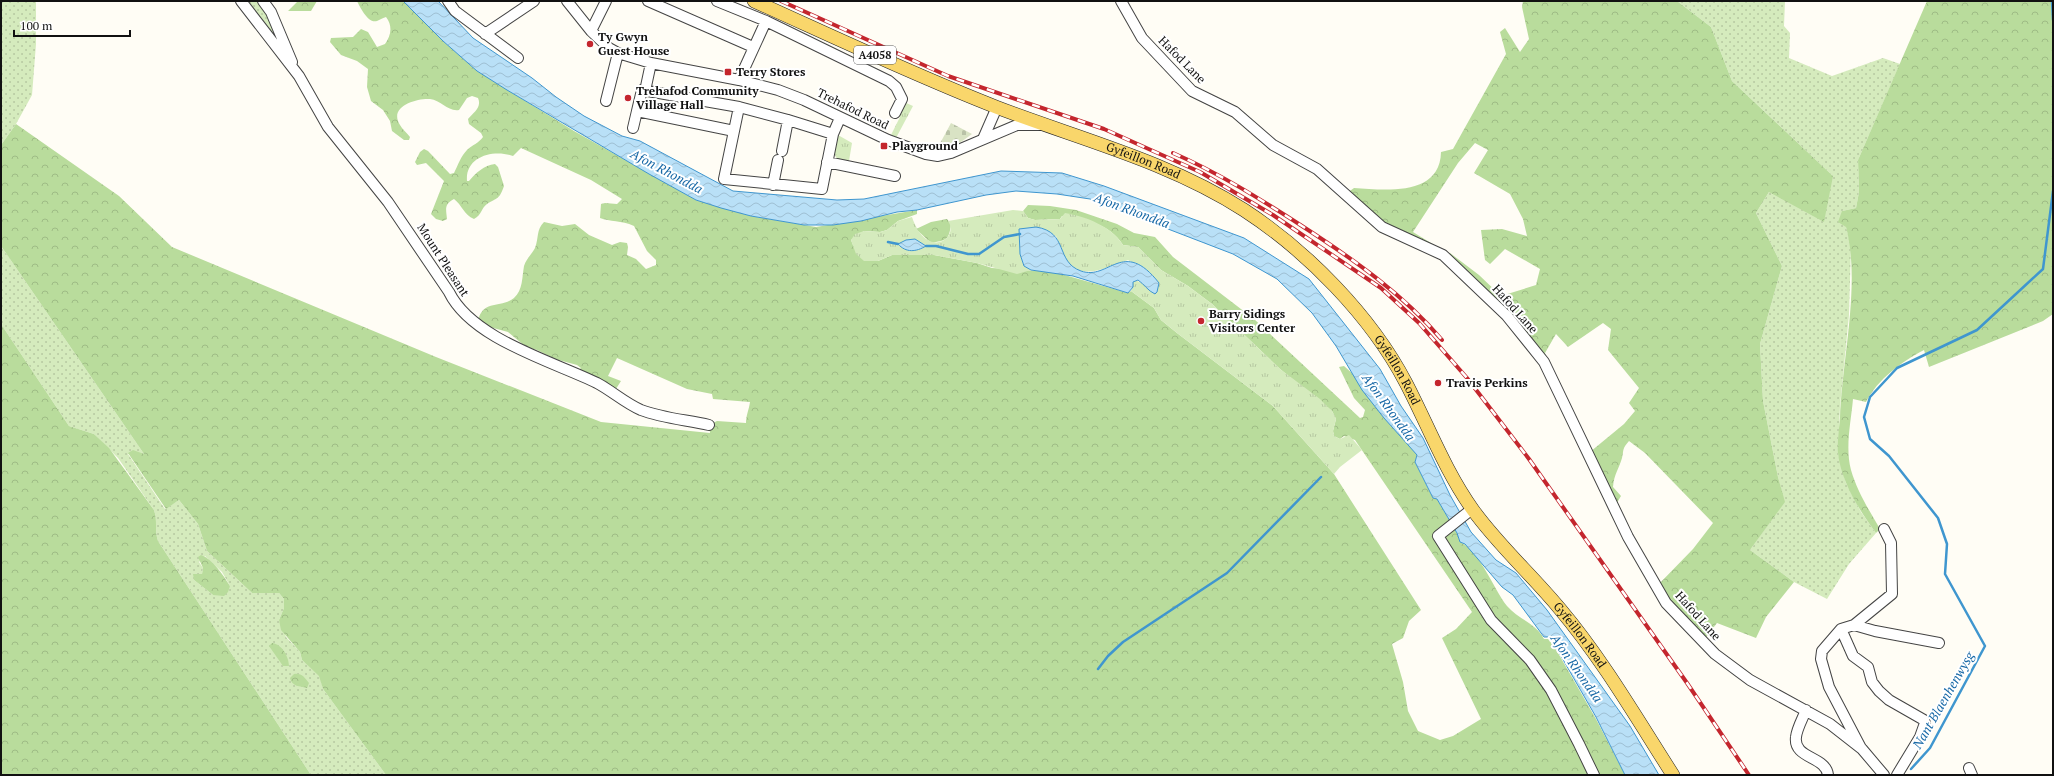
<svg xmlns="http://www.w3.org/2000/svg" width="2054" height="776" font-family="'PT Serif',serif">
<defs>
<pattern id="grass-dots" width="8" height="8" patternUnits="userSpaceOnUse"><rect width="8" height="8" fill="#d5ebbd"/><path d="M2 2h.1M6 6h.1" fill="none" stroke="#b6c8a1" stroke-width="1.8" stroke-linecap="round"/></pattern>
<pattern id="forest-crowns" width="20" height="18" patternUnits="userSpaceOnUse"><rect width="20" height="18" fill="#b9dc9c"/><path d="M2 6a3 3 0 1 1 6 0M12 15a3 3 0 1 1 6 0" fill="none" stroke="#9ebc85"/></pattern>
<pattern id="cemetery-stones" width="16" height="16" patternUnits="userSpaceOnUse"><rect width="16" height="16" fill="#d9e3c4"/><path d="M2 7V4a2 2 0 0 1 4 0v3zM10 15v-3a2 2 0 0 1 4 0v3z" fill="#b9c2a7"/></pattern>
<pattern id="park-tufts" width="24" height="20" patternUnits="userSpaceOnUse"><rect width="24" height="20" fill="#d5ebbd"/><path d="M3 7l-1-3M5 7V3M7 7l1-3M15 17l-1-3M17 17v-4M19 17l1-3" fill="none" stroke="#b6c8a1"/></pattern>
<pattern id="water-waves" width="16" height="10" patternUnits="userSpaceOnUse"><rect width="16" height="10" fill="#b9e0f7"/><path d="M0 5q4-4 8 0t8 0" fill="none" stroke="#9ebfd3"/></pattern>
</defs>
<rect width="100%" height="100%" fill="#fffdf5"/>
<path fill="url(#grass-dots)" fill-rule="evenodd" d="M1 1H36V44L32 95 16 124 1 145Z
M244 1H259L270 14 289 62Z
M1677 1H1785L1784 26 1790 33 1789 58 1832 76 1883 58 1900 64 1858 160 1859 192 1856 208 1842 211 1851 246 1849 315 1840 406 1838 454 1846 483 1861 512 1876 533 1849 564 1827 599 1794 582 1750 550 1784 502 1778 477 1763 401 1760 344 1782 266 1756 213 1769 192 1833 176 1732 81 1711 27Z
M1 246 144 454H128L165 509 179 500 198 524 207 551 252 593H279L284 599V608L279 620 286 637 300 652 302 660 320 676 323 689 386 775H311L158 541C154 528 158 522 154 510L118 458 94 434 69 426 1 324ZM205 556 222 572 230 586 213 595 194 580 202 574 203 568 199 562Z"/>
<path fill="url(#forest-crowns)" d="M298 1H317L311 11H288Z
M357 1H403L443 41 477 71 574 131 696 200 751 216 816 227 917 210V214L898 221 887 230 880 232 864 231 851 240 853 245 878 261 892 255H934L977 263 992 268 1054 272 1128 293 1131 291 1154 308 1161 320 1177 333 1273 406 1334 474 1421 610 1409 621 1403 638 1392 644 1403 682 1408 711 1418 731 1440 740 1453 736 1481 719 1442 638 1456 629 1472 612 1355 440 1344 436 1340 439 1334 436 1333 431 1336 419 1332 411 1280 369 1212 304 1188 286 1161 270 1138 247 1123 245C1109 223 1086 220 1062 216L1060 219 1035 220 1028 218 1023 211 1028 205 1050 206 1076 210 1117 224 1134 233 1155 237 1173 257 1254 319 1360 418 1363 417 1365 410 1354 398 1339 367 1344 366 1353 374 1384 418 1414 450 1417 455 1415 462 1433 498 1437 499 1457 533 1460 542C1480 551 1493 588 1507 606 1518 619 1537 624 1544 639H1550L1596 719 1625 775H386L323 689 319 676 302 660 300 652 281 630 279 620 284 608V599L279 593H252L207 551 198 524 179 500 166 509 128 453 133 450 144 454 1 246V145L16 124 119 196 172 247 436 357 601 422 710 433 709 425 717 421 746 423C746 415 749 410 750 402L713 399 712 394 687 389 617 358 608 376 621 381 614 392 575 373 581 368 577 365 555 359 537 350 526 347 508 332 486 326 478 321C483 299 500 309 514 298 523 290 522 277 524 266 526 259 532 254 535 248 539 238 536 230 544 222L562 226 575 224 589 235 612 245 620 242 627 243 628 247 627 255 636 259 646 269 656 265V260L647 251 634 226C621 220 610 222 600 218L601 204 605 203 617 204 622 199 591 180 521 148 513 156C494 149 465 156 467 181H469C476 173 484 165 495 164L498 167 504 186C499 200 498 197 487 204 481 208 482 215 474 219 464 215 462 205 454 199 444 204 446 209 447 219L443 221 436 219 431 214 444 181 426 163 417 165 415 162 420 152 424 149 428 151 450 174 454 173C458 165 461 156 467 150 472 145 479 143 483 137L481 133 469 124 468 119C474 112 482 107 478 98L472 96 467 98 459 110C448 112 441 100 430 99 417 98 388 106 400 125 402 129 407 133 410 137L409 140H404L392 131 390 121 383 110 371 101 367 87 368 69 357 61 341 55 330 42 331 38 353 37 361 29 368 32 377 47 385 44C391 36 393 26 386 17 382 18 380 20 377 21 368 24 360 7 357 1Z
M1523 1H1677L1711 27 1732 81 1833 176 1824 222 1769 192 1756 213 1782 266 1760 344 1763 401 1778 477 1785 502 1750 550 1794 582 1766 617 1756 638 1717 623 1704 640 1682 616 1658 585 1693 549 1713 523 1645 453 1629 441C1622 449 1624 449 1622 458 1619 469 1614 474 1613 487L1621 496 1615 506 1590 452 1624 424 1635 411 1629 403 1639 388 1608 350 1611 329 1603 323 1568 347 1556 334 1545 353 1547 360 1447 257 1450 253 1479 275 1501 296 1536 285 1540 269 1505 249 1490 264 1485 260 1481 230 1502 229 1527 236 1523 219 1510 194 1474 173 1488 150 1475 143 1458 163 1413 232 1439 248 1392 229 1347 193 1354 188C1385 190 1440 197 1441 152L1453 149 1506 54 1500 32 1505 28 1520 52 1529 39 1522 7Z
M1927 1H2053V314L2043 321 1929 367 1924 350C1901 362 1878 379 1866 402L1853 399C1851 422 1845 447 1851 470 1857 491 1869 510 1880 529L1876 533C1859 510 1842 483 1838 454 1837 443 1839 429 1840 418 1842 359 1861 283 1846 227L1838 222 1842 211 1856 208 1859 192 1858 160Z
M947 219 951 224C949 241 946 240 931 243L916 229 931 222Z
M1 324 69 426 94 434 109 448 154 510C158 522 154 528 158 541L311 775H1Z
M201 555C213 559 223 575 230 586L228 592 224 596 213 595 194 580 193 574H202L203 568 198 557Z
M272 643C282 644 289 657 289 666H283L269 646Z
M294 674C302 673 304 677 309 683L307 688C300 686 292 687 290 678Z"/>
<path fill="url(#cemetery-stones)" d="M951 123 972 134 961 142 937 149Z"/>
<path fill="url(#park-tufts)" d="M904 102 913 106 896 138 891 135 900 117 897 115Z
M838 135 852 143 849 161 837 159 834 153Z
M1013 210 1023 211 1028 218 1035 220 1060 219 1065 213C1087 217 1111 226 1123 245L1138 247 1161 270 1188 286 1212 304 1280 369 1320 399 1332 411 1336 419 1333 431 1334 436 1340 439 1349 435 1362 450 1340 467 1334 474 1273 406 1177 333 1161 320 1154 308 1131 291 1133 282 1135 280 1146 285 1149 290 1159 283 1152 275 1128 260C1107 267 1078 284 1064 256 1061 250 1059 243 1056 236L1019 230C1020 245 1017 261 1031 270L1017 274 977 263 934 255H892L878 261H864L856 254 851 240 855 234 864 231 880 232 887 230 898 221 912 217C927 261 960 238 948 221Z"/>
<path fill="url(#water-waves)" stroke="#3f96cf" d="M403 1H438L473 38 532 78 556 97 584 116 622 136 640 141 733 191 837 200 864 199 1001 171 1062 173 1104 186 1244 238 1309 279 1380 369 1401 406 1423 438 1450 495 1471 532 1496 560 1516 573 1547 610 1630 726 1659 775H1625L1596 717 1550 637H1544L1513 595 1502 587 1465 544 1460 542 1457 533 1437 499 1433 498 1415 462 1417 455 1384 418 1362 390 1336 346 1312 313 1277 279 1233 254 1090 199 1057 194 1016 191 986 195 917 210 897 212 861 221 833 225H804L751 216 721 208 696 200 649 174 507 90 477 71 443 41Z
M1036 227C1069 232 1055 262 1081 271 1109 281 1123 237 1159 283L1157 292 1155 294C1148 291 1144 284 1138 280L1133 282V287L1128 293 1073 276 1031 270 1024 266 1020 254 1019 229Z
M915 239 926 246C916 252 906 253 898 244L906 240Z"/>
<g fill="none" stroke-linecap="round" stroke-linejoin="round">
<path stroke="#3f96cf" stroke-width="2.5" d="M2052 1 2053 20
M888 242 898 244
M926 246H936L968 254H979L1004 237 1020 234
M1098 669 1108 656 1123 642 1227 573 1321 477
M1911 769 1930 748 1985 646 1945 574 1947 544 1938 518 1889 456 1870 439 1864 417 1870 397 1897 368 1977 330 2043 269 2053 191"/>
<defs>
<path id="minor" d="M241 1 299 76 328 127 388 202 449 292C472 339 552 361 597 383 612 391 625 403 641 410 662 418 687 420 709 425
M263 1 271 12 292 62
M448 1 455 11 518 58
M567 1 591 31 609 48 618 53 651 63 739 80 778 90 804 100 888 140 926 154 938 156 951 153 1017 125H1040
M648 1 753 47
M717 1 766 21 889 81 896 87 902 99 895 113
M1121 1 1142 38 1192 91 1235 112 1273 145 1317 169 1382 227 1443 255 1507 316 1544 362 1628 537 1666 603 1715 654 1750 680 1830 724 1862 749 1884 775
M591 31 606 1
M485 34 534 1
M739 80 766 21
M645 91 651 63
M606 101 618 53
M739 107 724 179 822 189 833 134 840 118
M633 128 637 111
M734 131 637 111 642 90 739 107 788 120 833 134
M983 139 997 107
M782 151 788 120
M827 162 895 176
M773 185 778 160
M1472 509 1438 536 1491 620 1530 660 1551 690 1579 744 1594 775
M1854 625 1875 631 1939 643
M1841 629 1853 656 1868 667 1872 682 1879 691 1889 700 1924 720 1925 723 1920 737 1897 775
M1806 710C1803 718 1797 728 1796 737 1793 759 1826 756 1828 775
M1861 748 1829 687 1821 659 1822 651 1841 629 1854 625 1892 594 1891 543 1884 529
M1969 768 1972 775"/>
<g id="major">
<path id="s1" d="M754 1C834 37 914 75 996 107 1079 139 1168 161 1244 210 1307 251 1371 316 1406 383 1428 425 1445 471 1473 510 1499 546 1532 575 1560 609 1603 660 1637 719 1673 775"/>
</g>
</defs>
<use href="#minor" stroke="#444" stroke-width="12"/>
<use href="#major" stroke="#222" stroke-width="14"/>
<use href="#minor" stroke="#fff" stroke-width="10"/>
<use href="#major" stroke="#f9d66b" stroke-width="13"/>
<defs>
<path id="rail" d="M781 1 948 76 1104 129 1200 172 1273 215 1381 288 1419 323 1467 378 1529 459 1687 683 1749 775
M1173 153C1219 173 1260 199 1302 226 1353 259 1403 294 1442 340"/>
</defs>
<use href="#rail" stroke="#c4262e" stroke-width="4"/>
<use href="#rail" stroke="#fff" stroke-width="2.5" stroke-dasharray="8" stroke-linecap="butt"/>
</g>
<g fill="#c4262e" stroke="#fff" stroke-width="1.5">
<circle cx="590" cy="44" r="4"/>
<rect x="724" y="68" width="8" height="8" rx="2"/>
<circle cx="628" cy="98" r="4"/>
<rect x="880" y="142" width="8" height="8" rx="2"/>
<circle cx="1201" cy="321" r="4"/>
<circle cx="1438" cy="383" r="4"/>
</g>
<g text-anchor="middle" stroke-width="4" stroke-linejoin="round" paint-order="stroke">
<rect fill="#fff" stroke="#585858" stroke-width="1" x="854" y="46" width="42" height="18" rx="3"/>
<g font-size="11" font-weight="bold" fill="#111">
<text x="875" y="59">A4058</text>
</g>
<g font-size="12" font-weight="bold" fill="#111" stroke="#fff" text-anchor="start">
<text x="598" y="41">Ty Gwyn<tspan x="598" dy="14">Guest House</tspan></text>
<text x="736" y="76">Terry Stores</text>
<text x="636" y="95">Trehafod Community<tspan x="636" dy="14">Village Hall</tspan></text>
<text x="892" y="150">Playground</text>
<text x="1209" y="318">Barry Sidings<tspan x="1209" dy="14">Visitors Center</tspan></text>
<text x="1446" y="387">Travis Perkins</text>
</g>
<g font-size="12" fill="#111" stroke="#fff">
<text transform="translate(1182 60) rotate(45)" y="4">Hafod Lane</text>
<text transform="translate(853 109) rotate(26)" y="4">Trehafod Road</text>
<text dy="4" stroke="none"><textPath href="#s1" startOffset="421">Gyfeillon Road</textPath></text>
<text transform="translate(443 260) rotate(57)" y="4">Mount Pleasant</text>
<text transform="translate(1515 309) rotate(48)" y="4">Hafod Lane</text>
<text dy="4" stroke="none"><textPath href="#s1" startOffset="757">Gyfeillon Road</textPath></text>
<text transform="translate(1698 616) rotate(48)" y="4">Hafod Lane</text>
<text dy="4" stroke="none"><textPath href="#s1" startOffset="1081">Gyfeillon Road</textPath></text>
</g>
<g font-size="13" font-style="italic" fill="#1768a6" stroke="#fff">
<text transform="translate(667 171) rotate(28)" y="5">Afon Rhondda</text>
<text transform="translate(1132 210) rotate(20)" y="5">Afon Rhondda</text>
<text transform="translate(1389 407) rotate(54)" y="5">Afon Rhondda</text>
<text transform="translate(1577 668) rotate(55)" y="5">Afon Rhondda</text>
<text transform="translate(1943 700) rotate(-60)" y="5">Nant Blaenhenwysg</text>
</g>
</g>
<rect width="2054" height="776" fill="none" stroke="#111111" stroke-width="4"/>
<path d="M14 30v6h116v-6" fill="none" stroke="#111111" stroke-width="2"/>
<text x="20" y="30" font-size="12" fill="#111111" stroke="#ffffff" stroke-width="3" paint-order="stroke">100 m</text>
</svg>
